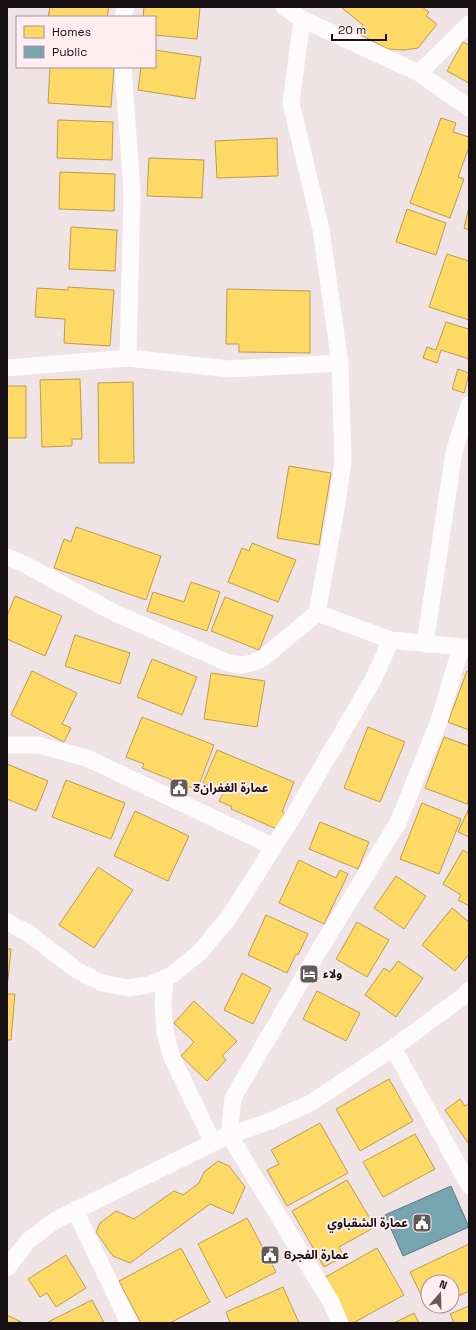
<svg xmlns="http://www.w3.org/2000/svg" width="476" height="1330" font-family="'Space Grotesk','Noto Sans Arabic',sans-serif">
<rect width="100%" height="100%" fill="#efe3e6"/>
<path fill="#ffd966" stroke="#b99d4d" d="M50 7H109L107 17H48Z
M144 7H200L197 39 155 35V17H143Z
M341 7H422L429 12 426 16 437 24 418 48 404 50 388 49 357 33 363 25Z
M463 42 469 45V83L447 71Z
M155 50 201 57 195 99 138 90 141 67H155Z
M50 67H114L111 107 48 103Z
M441 118 456 123 453 132 469 137V147L458 177 464 179 450 218 410 203Z
M58 120 113 122 112 160 57 158Z
M277 138 278 176 217 178 215 141Z
M149 158 204 160 202 198 147 196Z
M60 172 115 174 114 211 59 209Z
M469 207V230L464 228Z
M407 209 446 223 436 255 396 242Z
M71 227 117 230 115 271 69 269Z
M447 254 469 261V320L429 307Z
M68 287 114 290 110 346 64 343 65 319 35 317 37 288 68 290Z
M227 289 310 291V353L239 352V344H226Z
M446 322 468 329 469 327V359L441 350 437 363 423 358 427 347 436 350Z
M458 369 469 373 464 393 452 389Z
M80 379 82 439H72V446L42 447 40 380Z
M133 382 134 463H99L98 383Z
M7 386H26V438H7Z
M289 466 331 473 319 545 277 538Z
M76 527 161 556 146 600 54 568 64 539 71 542Z
M252 543 296 560 278 602 228 582 242 548 249 551Z
M191 582 220 592 207 631 147 611 153 592 184 602Z
M15 596 62 616 45 656 7 639V616Z
M225 597 273 616 259 650 211 631Z
M75 635 130 653 120 684 65 666Z
M152 659 197 677 182 715 137 697Z
M32 671 77 693 62 724 71 728 64 742 11 715Z
M467 671H469V730L448 722Z
M211 673 265 681 257 727 204 719Z
M142 717 214 745 197 790 142 768 144 764 126 757Z
M368 727 405 742 380 802 344 788Z
M444 737 469 746V799L467 804 425 788Z
M217 750 294 782 282 812 286 814 279 830 231 809 232 807 219 801 224 791 203 783Z
M7 764 48 781 36 811 7 799Z
M66 780 125 803 111 839 52 817Z
M422 803 461 819 439 874 400 859Z
M469 808V837L458 832Z
M135 811 189 836 168 881 114 856Z
M320 822 369 842 358 869 309 849Z
M463 850 469 854V906L458 900 461 895 443 884Z
M299 860 336 878 340 870 348 874 324 924 279 903Z
M98 867 133 890 94 948 59 925Z
M396 876 426 896 404 929 374 908Z
M452 908 469 922V954L455 971 422 945Z
M266 915 308 934 298 955 296 954 287 973 248 955Z
M357 922 389 940 367 977 336 959Z
M7 949H11L8 980H7Z
M398 961 423 978 396 1017 365 995 384 968 390 972Z
M242 973 271 988 253 1024 224 1010Z
M317 991 360 1013 346 1041 303 1019Z
M7 994H15L11 1040H7Z
M194 1001 237 1041 222 1056 226 1060 207 1081 181 1056 194 1042 174 1023Z
M389 1079 413 1121 360 1151 336 1109Z
M460 1099 465 1106 469 1103V1144L445 1110Z
M320 1123 348 1173 287 1206 267 1170 279 1164 271 1150Z
M415 1134 435 1169 383 1197 363 1162Z
M218 1161 229 1166 245 1187 233 1214 210 1204 130 1263 113 1256 96 1232 100 1223 116 1211 134 1219 174 1191 183 1195 199 1183 204 1172Z
M347 1180 375 1227 339 1247 344 1256 324 1267 292 1211Z
M247 1218 276 1272 226 1298 198 1244Z
M469 1244V1291L452 1299V1282H428V1302L425 1303 410 1272Z
M181 1248 210 1302 170 1323H141L119 1281Z
M377 1248 404 1295 353 1323H347L322 1279Z
M66 1255 86 1288 56 1307 47 1293 40 1297 28 1279Z
M283 1287 299 1323H230L226 1312Z
M92 1300 104 1323H49L48 1322Z
M469 1306V1323H454L450 1314Z
M414 1313 419 1323H394Z
M7 1315 23 1323H7Z"/>
<path fill="#76a5af" stroke="#5a7880" d="M451 1186 469 1227 403 1256 385 1215Z"/>
<g fill="none" stroke-linecap="round" stroke-linejoin="round">
<path stroke="#fdfbfb" stroke-width="17" d="M284 7 302 19 419 73 469 108
M123 17 126 7
M302 19 291 103 321 229 340 363 343 461 336 509 317 613
M123 67 132 191 128 358
M419 73 469 24
M7 368 128 358 230 369 340 363
M7 557 24 564 113 612 228 663 241 665 252 663 263 658 317 613 391 640 461 647 469 649
M425 644 454 452 469 405
M7 745H38L87 758 274 847
M7 922 28 933 78 971 102 983 129 988 148 985 172 975 200 952 230 916 295 813 373 680 391 640
M165 978 163 1004 165 1031 171 1055 213 1143
M393 1048 469 1185
M75 1210 129 1323
M7 1268 28 1241 54 1221 229 1135 268 1122 311 1103 393 1048 465 995 469 990
M340 1323 331 1302 229 1135 233 1098 321 947 398 823 439 721 461 647"/>
</g>
<defs>
<symbol id="civic-square" viewBox="-11 -11 22 22"><rect x="-9" y="-9" width="18" height="18" rx="4" fill="#635a5c" stroke="#ffedf1"/><path d="M-.6-6.5H3V-4.5H.6V-3L4-1V1h2V6H-6V1h2V-1L-.6-3ZM-1.2 2.5V6h2.4V2.5Z" fill="#fff"/></symbol>
<symbol id="hotel-square" viewBox="-11 -11 22 22"><rect x="-9" y="-9" width="18" height="18" rx="4" fill="#635a5c" stroke="#ffedf1"/><path d="M-6-4.5h1.5V1H6V5H4.5V3h-9V5H-6ZM-4 0a1.8 1.8 0 1 1 3.6 0ZM.5 0V-2.5h3Q6-2.5 6 0Z" fill="#fff"/></symbol>
</defs>
<g fill-rule="evenodd">
<use href="#civic-square" x="168" y="777" width="22" height="22"/>
<use href="#hotel-square" x="298" y="963" width="22" height="22"/>
<use href="#civic-square" x="411" y="1212" width="22" height="22"/>
<use href="#civic-square" x="259" y="1244" width="22" height="22"/>
</g>
<g text-anchor="middle" stroke-width="4" stroke-linejoin="round" paint-order="stroke">
<g font-size="12" font-weight="bold" fill="#171012" stroke="#ffedf1" text-anchor="start">
<text x="193" y="792">عمارة الغفران3</text>
<text x="323" y="978">ولاء</text>
<text x="408" y="1227" text-anchor="end">عمارة الشقباوي</text>
<text x="284" y="1259">عمارة الفجر6</text>
</g>
</g>
<rect width="476" height="1330" fill="none" stroke="#171012" stroke-width="16"/>
<rect x="16" y="16" width="140" height="52" fill="#ffedf1" stroke="#a29598"/>
<rect x="24" y="26" width="20" height="12" fill="#ffd966" stroke="#a29598"/>
<text x="52" y="36" font-size="12" fill="#171012">Homes</text>
<rect x="24" y="46" width="20" height="12" fill="#76a5af" stroke="#a29598"/>
<text x="52" y="56" font-size="12" fill="#171012">Public</text>
<g transform="translate(440 1294) rotate(20)"><circle r="19" fill="#ffedf1" stroke="#a29598"/>
<path d="M0-3L7 15L0 10L-7 15Z" fill="#635a5c"/>
<text y="-6" font-size="11" font-weight="bold" text-anchor="middle" fill="#171012">N</text>
</g>
<path d="M332 34v6h54v-6" fill="none" stroke="#171012" stroke-width="2"/>
<text x="338" y="34" font-size="12" fill="#171012" stroke="#ffedf1" stroke-width="3" paint-order="stroke">20 m</text>
</svg>
